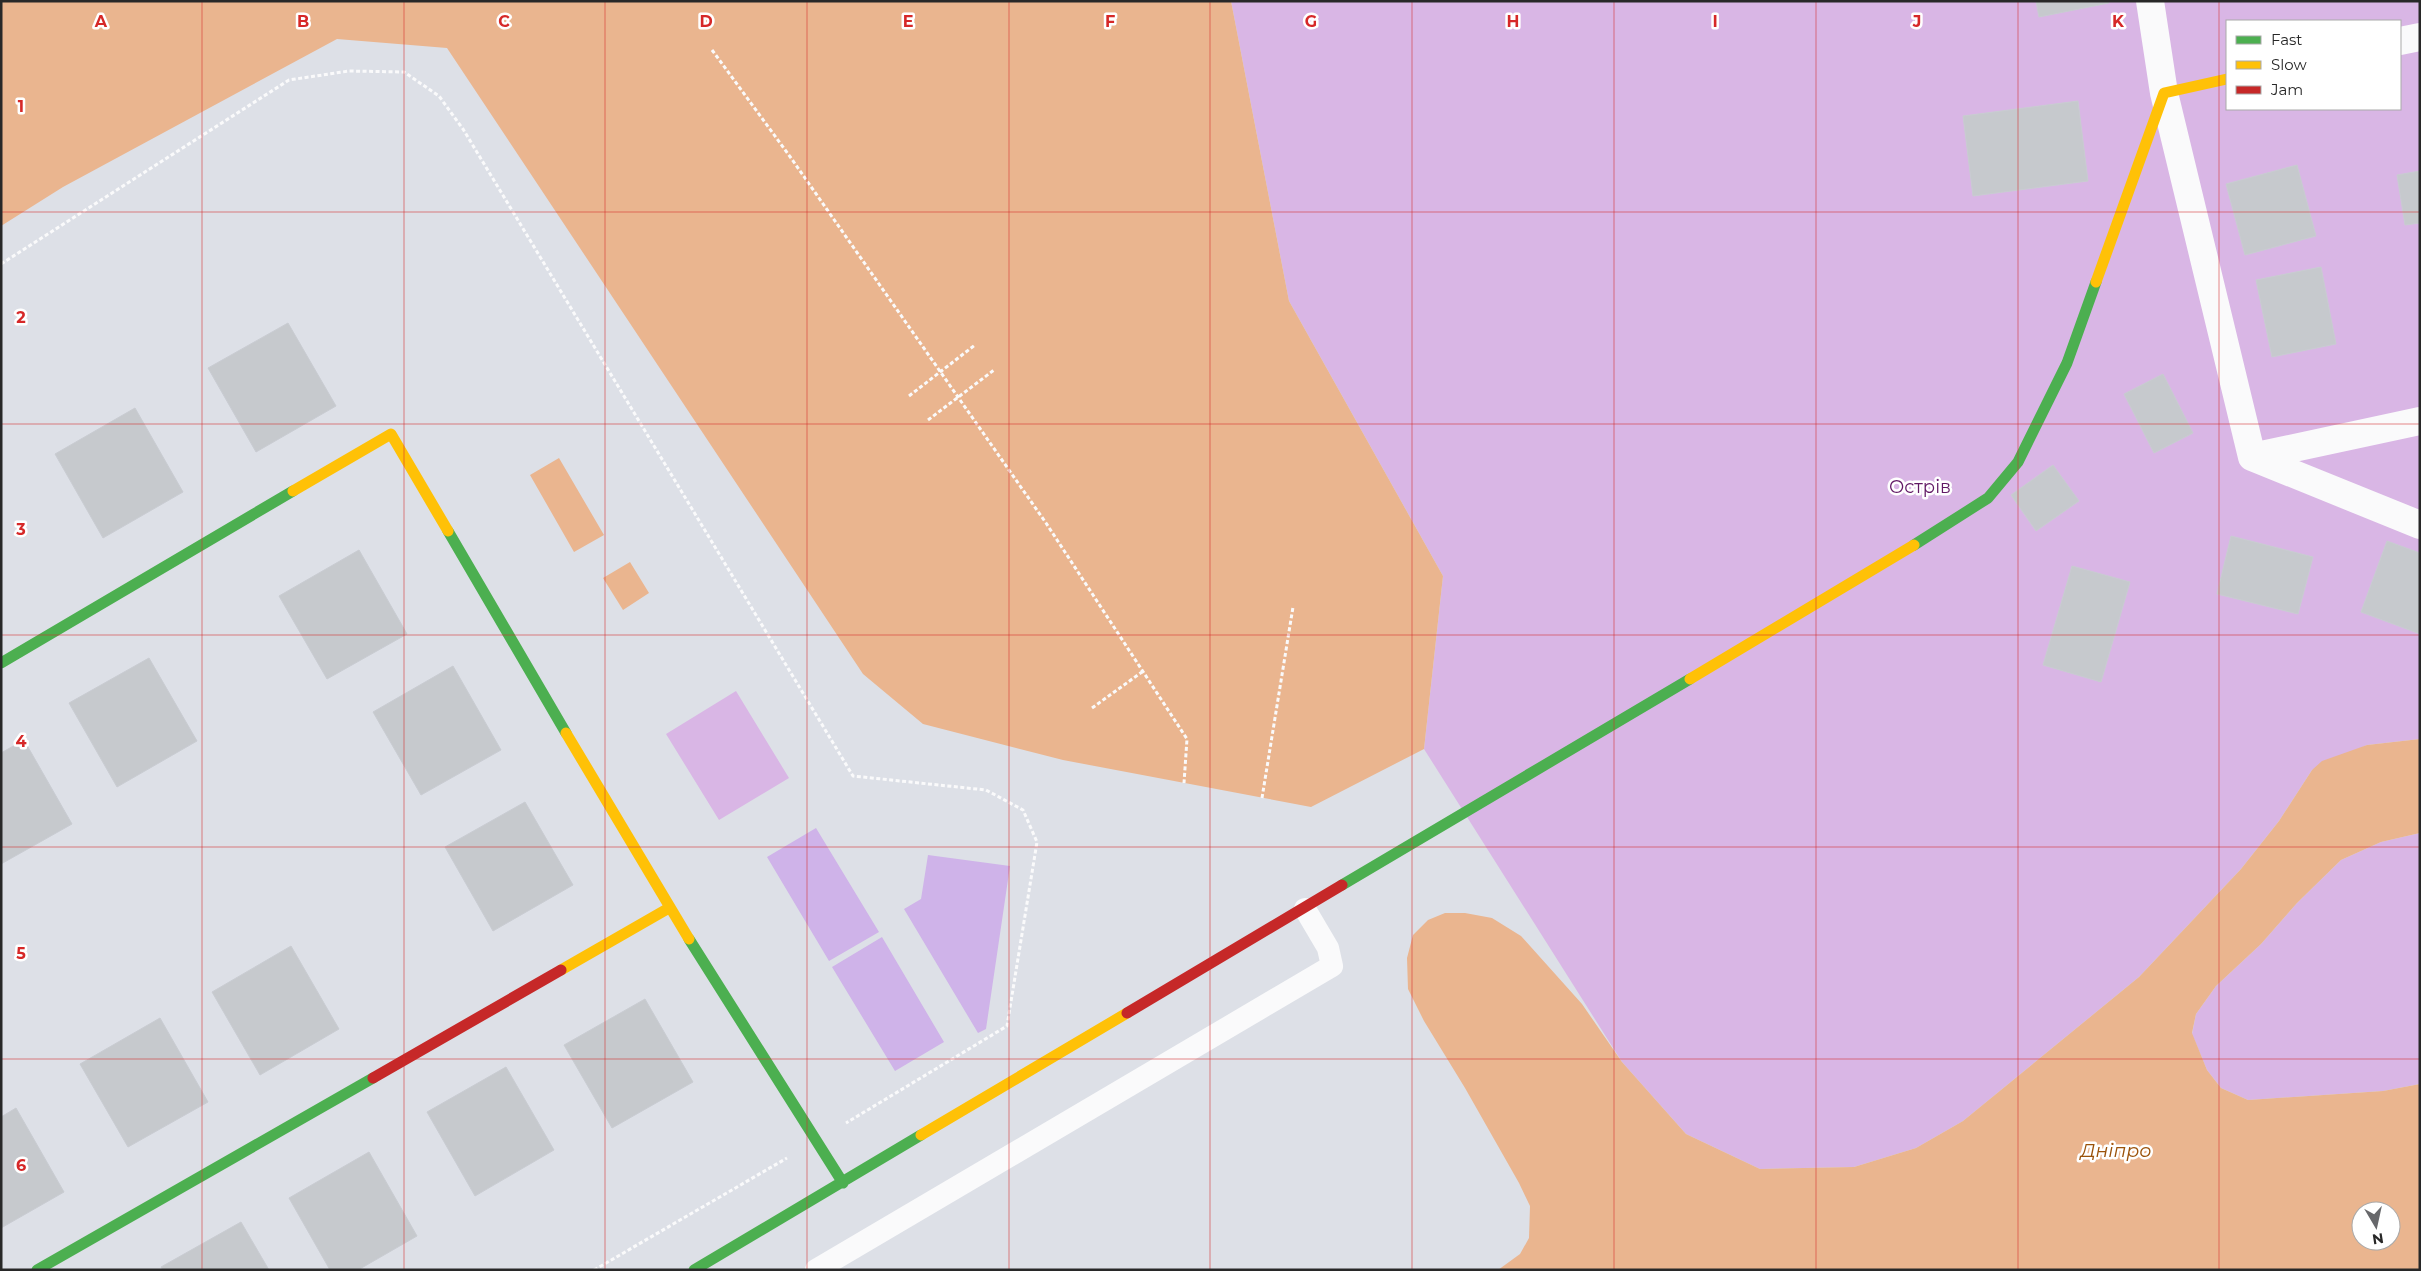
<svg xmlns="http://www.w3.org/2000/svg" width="2421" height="1271" font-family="Montserrat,sans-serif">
<rect width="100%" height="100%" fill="#dde0e7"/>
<path fill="#d9b6e5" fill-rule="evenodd" d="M1231 1H2420V739L2367 745 2312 770 2279 821 2241 869 2139 977 1963 1121 1916 1148 1854 1167 1760 1169 1686 1134 1622 1062 1424 749 1443 576 1289 301ZM2227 21H2400V109H2227Z
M736 691 789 778 719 820 666 734Z
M2420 833V1084L2383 1091 2248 1100 2221 1088 2207 1070 2192 1034 2196 1014 2216 986 2261 944 2297 903 2341 860 2381 842Z"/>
<path fill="#cfb3e9" d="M816 828 879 932 829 961 767 857Z
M928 855 1010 866 986 1029 978 1033 904 909 921 899Z
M882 937 944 1042 895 1071 832 967Z"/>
<path fill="#eab58f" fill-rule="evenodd" d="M1 1H1231L1289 301 1443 576 1424 749 1311 807 1063 760 923 724 863 674 447 48 337 39 63 187 1 226Z
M559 458 604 535 574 552 530 475Z
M630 562 649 593 623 610 603 578Z
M2420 739V833L2381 842 2341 860 2297 903 2261 944 2216 986 2196 1014 2192 1033 2207 1070 2221 1088 2248 1100 2383 1091 2420 1084V1270H1498L1520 1254 1529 1238 1530 1206 1519 1183 1465 1088 1424 1021 1408 989 1407 958 1413 935 1428 920 1445 913H1465L1492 918 1521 936 1582 1004 1622 1062 1686 1134 1760 1169 1854 1167 1916 1148 1963 1121 2139 977 2241 869 2279 821 2312 770 2322 761 2367 745ZM2361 1211H2391V1241H2361Z"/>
<path fill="#c6c9cd" stroke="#c9ccd2" d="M2036 1H2109V3L2039 17Z
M2078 101 2088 181 1973 196 1963 116Z
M2297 165 2316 236 2245 255 2226 184Z
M2420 171V223L2405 225 2397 175Z
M2321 267 2336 344 2272 357 2256 280Z
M288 323 336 406 256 452 208 368Z
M2163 374 2193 433 2154 453 2124 394Z
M135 408 183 492 103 538 55 454Z
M2053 465 2079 501 2036 531 2011 495Z
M2231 536 2313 557 2298 614 2217 594Z
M2387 541 2420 553V634L2361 612Z
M359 550 407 634 327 679 279 596Z
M2072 566 2130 582 2101 682 2043 665Z
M149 658 197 741 117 787 69 703Z
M453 666 501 750 421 795 373 712Z
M24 740 72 824 1 864V753Z
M525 802 573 885 493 931 445 847Z
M291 946 339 1029 260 1075 212 992Z
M645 999 693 1082 612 1128 564 1045Z
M160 1018 208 1102 128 1147 80 1064Z
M506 1067 554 1150 475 1196 427 1112Z
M16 1108 64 1192 1 1228V1117Z
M369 1152 417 1236 358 1270H330L289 1198Z
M241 1222 269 1270H163L161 1267Z"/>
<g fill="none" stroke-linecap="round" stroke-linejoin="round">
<path stroke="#fafafb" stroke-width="3" stroke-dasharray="4 2.5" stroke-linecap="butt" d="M712 50 791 158 1046 523 1187 739 1184 783
M1 264 289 80 349 71 404 72 439 96 463 129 853 776 986 790 1023 810 1037 842 1007 1026 846 1123
M909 396 975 345
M928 420 994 370
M1092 708 1142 672
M1262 798 1293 607
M594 1270 787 1158"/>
<path stroke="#fafafb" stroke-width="22" d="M816 1270 1332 966 1328 948 1305 909"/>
<path stroke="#fafafb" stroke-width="28" d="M2150 1 2164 93 2252 457
M2400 41 2420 37
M2252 457 2420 525
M2252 457 2420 421"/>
<path stroke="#4caf50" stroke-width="11" d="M448 531 566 733
M1914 545 1988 498 2018 462 2067 363 2096 282
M1 663 293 491
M1342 885 1690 679
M689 939 843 1183
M37 1270 373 1078
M694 1270 921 1135"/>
<path stroke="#ffc107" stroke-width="11" d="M2096 282 2164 93 2227 79
M293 491 391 434 448 531
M1690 679 1914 545
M566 733 689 939
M561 970 669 908
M921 1135 1127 1013"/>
<path stroke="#c62828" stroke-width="11" d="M1127 1013 1342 885
M373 1078 561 970"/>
</g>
<path fill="none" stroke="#d62828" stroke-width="1" stroke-opacity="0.55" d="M202 1V1270M404 1V1270M605 1V1270M807 1V1270M1009 1V1270M1210 1V1270M1412 1V1270M1614 1V1270M1816 1V1270M2018 1V1270M2219 1V1270M1 212H2420M1 424H2420M1 635H2420M1 847H2420M1 1059H2420"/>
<g text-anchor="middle" stroke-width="5" stroke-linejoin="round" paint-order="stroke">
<g font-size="18" fill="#611865" stroke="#fff">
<text x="1920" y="493">Острів</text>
</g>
<g font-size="19" font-style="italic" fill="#9a520a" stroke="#fff">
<text x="2116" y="1157">Дніпро</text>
</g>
</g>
<g font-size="16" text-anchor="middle" font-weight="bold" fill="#d62828" stroke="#fff" stroke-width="5" stroke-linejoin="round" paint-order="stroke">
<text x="101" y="27">A</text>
<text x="303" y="27">B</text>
<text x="504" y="27">C</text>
<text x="706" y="27">D</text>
<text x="908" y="27">E</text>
<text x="1110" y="27">F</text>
<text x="1311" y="27">G</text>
<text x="1513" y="27">H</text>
<text x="1715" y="27">I</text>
<text x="1917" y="27">J</text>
<text x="2118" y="27">K</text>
<text x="21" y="112">1</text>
<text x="21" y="323">2</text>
<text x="21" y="535">3</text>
<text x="21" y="747">4</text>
<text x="21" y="959">5</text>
<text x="21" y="1171">6</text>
</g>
<rect width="2421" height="1271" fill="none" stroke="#282828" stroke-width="5"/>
<rect x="2226" y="20" width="175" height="90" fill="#ffffff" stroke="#a9a9a9"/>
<rect x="2236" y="36" width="25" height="8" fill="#4caf50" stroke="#a9a9a9"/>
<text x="2271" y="45" font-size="15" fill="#282828">Fast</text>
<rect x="2236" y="61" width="25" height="8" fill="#ffc107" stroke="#a9a9a9"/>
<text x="2271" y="70" font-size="15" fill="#282828">Slow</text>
<rect x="2236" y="86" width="25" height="8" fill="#c62828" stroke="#a9a9a9"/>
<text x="2271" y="95" font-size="15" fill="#282828">Jam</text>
<g transform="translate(2376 1226) rotate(171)"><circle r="24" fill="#ffffff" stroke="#a9a9a9"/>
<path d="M0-4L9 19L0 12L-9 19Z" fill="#67686b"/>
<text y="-8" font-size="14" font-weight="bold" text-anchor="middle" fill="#282828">N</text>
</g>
</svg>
